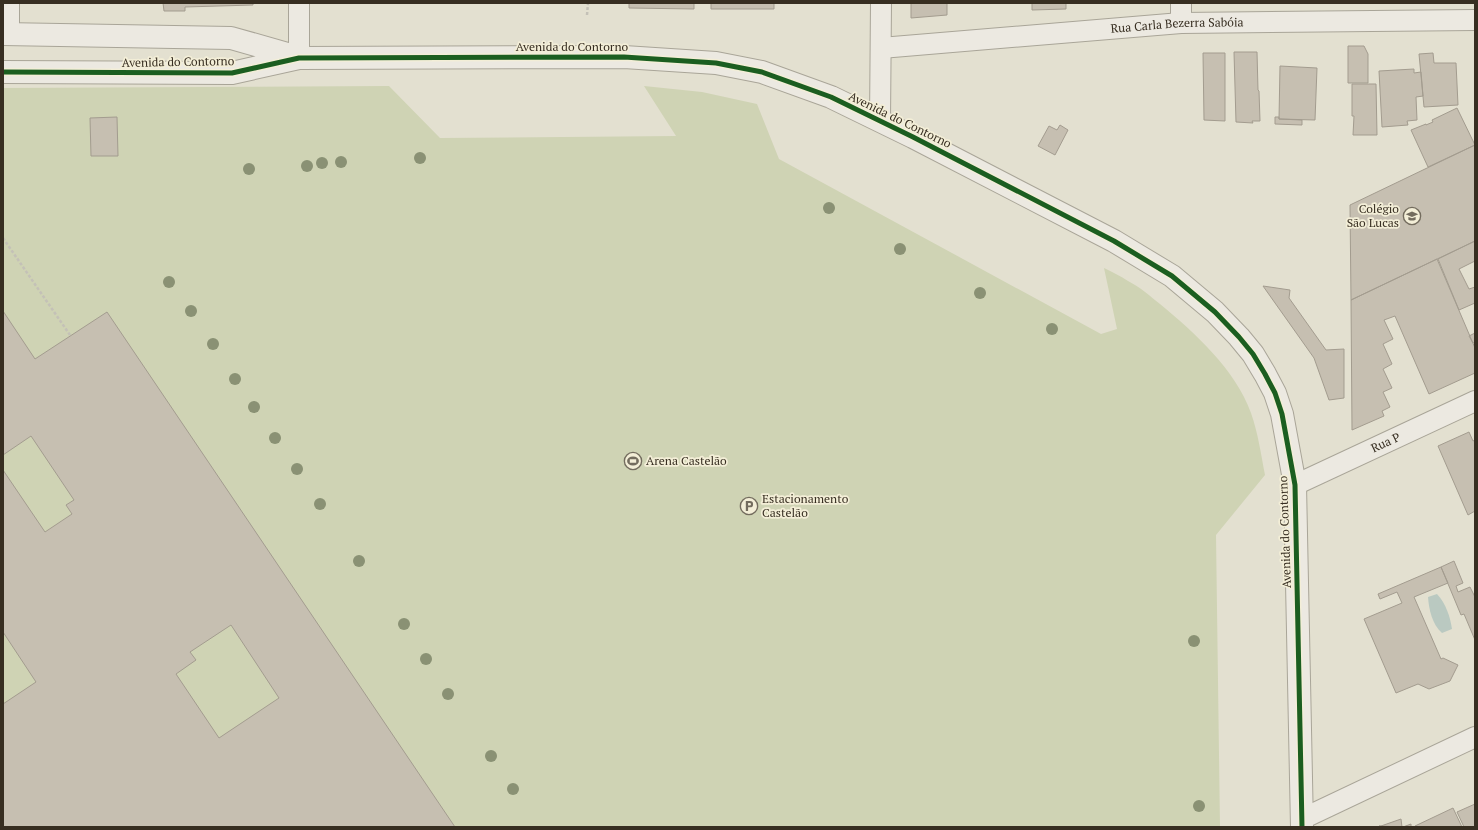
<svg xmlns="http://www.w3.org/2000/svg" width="1478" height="830" font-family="'PT Serif',serif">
<rect width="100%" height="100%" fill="#e3e0d0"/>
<path fill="#cfd3b4" d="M389 86 440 138 676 136 644 86 702 92 757 104 779 159 1101 334 1117 329 1104 268C1112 272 1121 276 1128 281 1140 287 1150 296 1160 304 1195 333 1235 369 1251 413 1258 433 1261 454 1265 475L1216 535 1220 827H3V88Z"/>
<path fill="#bac9c1" d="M1437 594C1446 604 1450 616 1452 629L1442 633C1432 624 1429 610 1428 597Z"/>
<path fill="#c6bfb1" stroke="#a39c8f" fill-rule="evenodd" d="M163 3H253V5L185 7V11H164Z
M629 3H694V9L629 8Z
M711 3H774V9H711Z
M911 3H947V15L911 18Z
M1032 3H1066V9L1032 10Z
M1348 46H1364L1368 54V83H1348Z
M1234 52H1257L1258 90 1259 91 1260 121H1252L1253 123 1236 122Z
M1203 53H1225V121L1204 120Z
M1433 53 1434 63H1456L1458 105 1424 107 1419 54Z
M1280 66 1317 68 1315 120 1279 119Z
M1414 69V73L1421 72 1423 96 1416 97 1417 120 1407 121 1408 125 1382 127 1379 71Z
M1352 84H1376L1377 135H1353L1354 116H1352Z
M1457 108 1475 145 1428 167 1411 130 1426 124V125L1433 122 1432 120Z
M117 117 118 156H91L90 118Z
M1275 117H1279V119L1302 120V125L1275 124Z
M1060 125 1068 130 1055 155 1038 146 1049 126 1057 130Z
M1475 145V241L1351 300 1350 205Z
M1475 241V261L1459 269 1469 289 1475 287V303L1459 310 1438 259Z
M1437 259 1475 348V373L1429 394 1395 316 1384 320 1393 339 1383 344 1392 364 1383 369 1392 388 1383 392 1390 407 1382 411 1384 416 1352 430 1351 300Z
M1263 286 1290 290 1289 298 1326 350 1344 349V398L1329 400 1314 358Z
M3 311 35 359 107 312 455 827H3V704L36 682 3 632V470L45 532 72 514 66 505 74 500 31 436 3 455ZM231 625 279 698 219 738 176 674 196 660 190 652Z
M1475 333V342L1473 343 1469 336Z
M1469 432 1473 441 1475 440V511L1468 515 1438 446Z
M1454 561 1463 583 1456 586 1458 592 1470 587 1475 597V640L1464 614 1461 615 1441 567Z
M1441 567 1448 583 1414 597 1441 659 1443 658 1458 665 1450 681 1429 689 1418 684 1396 693 1364 619 1402 603 1397 592 1380 599 1378 594Z
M1475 804V827H1464L1457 812Z
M1453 808 1462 827H1415V826Z
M1401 819 1402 827 1379 826H1381Z
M1411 824V827H1403Z"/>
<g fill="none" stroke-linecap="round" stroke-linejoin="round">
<defs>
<g id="minor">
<path d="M9 3V34"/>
<path d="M299 3V58"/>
<path d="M1181 23V3"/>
<path id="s1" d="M881 48 1181 23 1475 20"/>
<path d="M880 121 881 3"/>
<path id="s2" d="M1295 485 1475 401"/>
<path d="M1302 819 1475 737"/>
</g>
<path id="tertiary" d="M3 34 231 38 298 57
M3 72 232 73 299 58 624 57 716 63 762 72 831 97 913 137 1114 241 1172 276 1215 312 1239 337 1253 354 1265 374 1275 393 1282 414 1295 485 1302 827"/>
</defs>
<use href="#minor" stroke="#a9a598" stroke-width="22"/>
<use href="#tertiary" stroke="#a9a598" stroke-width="24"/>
<path stroke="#c4c1b7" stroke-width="2.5" stroke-dasharray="3 2" stroke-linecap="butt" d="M587 15 588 3
M3 238 70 335"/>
<use href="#minor" stroke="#ece9e1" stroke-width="20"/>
<use href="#tertiary" stroke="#ece9e1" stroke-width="22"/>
<defs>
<path id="cycleway" d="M3 72 232 73 299 58 624 57 716 63 762 72 831 97 913 137 1114 241 1172 276 1215 312 1239 337 1253 354 1265 374 1275 393 1282 414 1295 485 1302 827"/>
</defs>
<use href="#cycleway" stroke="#f3eed7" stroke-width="8"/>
<use href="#cycleway" stroke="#1b5e20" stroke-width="5"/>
</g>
<g fill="#8a9174">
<circle cx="420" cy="158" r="6"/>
<circle cx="341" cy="162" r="6"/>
<circle cx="322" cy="163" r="6"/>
<circle cx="307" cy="166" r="6"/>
<circle cx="249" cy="169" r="6"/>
<circle cx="829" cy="208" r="6"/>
<circle cx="900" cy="249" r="6"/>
<circle cx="169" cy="282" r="6"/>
<circle cx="980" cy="293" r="6"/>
<circle cx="191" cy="311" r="6"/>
<circle cx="1052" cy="329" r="6"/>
<circle cx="213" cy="344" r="6"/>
<circle cx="235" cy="379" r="6"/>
<circle cx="254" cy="407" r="6"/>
<circle cx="275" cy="438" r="6"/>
<circle cx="297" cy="469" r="6"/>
<circle cx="320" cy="504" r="6"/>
<circle cx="359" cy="561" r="6"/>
<circle cx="404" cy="624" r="6"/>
<circle cx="1194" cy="641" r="6"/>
<circle cx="426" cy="659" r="6"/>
<circle cx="448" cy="694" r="6"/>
<circle cx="491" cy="756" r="6"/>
<circle cx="513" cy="789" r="6"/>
<circle cx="1199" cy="806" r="6"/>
</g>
<defs>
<symbol id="school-ring" viewBox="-11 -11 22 22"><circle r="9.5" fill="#f3eed7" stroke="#736c5e" stroke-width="1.5"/><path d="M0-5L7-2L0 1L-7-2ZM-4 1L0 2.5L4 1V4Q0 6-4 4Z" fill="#736c5e"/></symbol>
<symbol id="stadium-ring" viewBox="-11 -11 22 22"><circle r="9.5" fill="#f3eed7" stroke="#736c5e" stroke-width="1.5"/><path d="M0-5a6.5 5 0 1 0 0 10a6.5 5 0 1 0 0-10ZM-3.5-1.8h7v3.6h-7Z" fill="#736c5e"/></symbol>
<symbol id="parking-ring" viewBox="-11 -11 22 22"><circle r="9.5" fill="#f3eed7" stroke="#736c5e" stroke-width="1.5"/><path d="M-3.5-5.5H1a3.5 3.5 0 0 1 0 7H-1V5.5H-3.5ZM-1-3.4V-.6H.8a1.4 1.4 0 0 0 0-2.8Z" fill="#736c5e"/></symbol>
</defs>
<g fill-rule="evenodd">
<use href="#school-ring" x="1402" y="206" width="20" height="20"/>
<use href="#stadium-ring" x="623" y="451" width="20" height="20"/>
<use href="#parking-ring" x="739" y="496" width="20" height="20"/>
</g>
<g text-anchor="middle" stroke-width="3.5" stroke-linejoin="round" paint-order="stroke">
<g font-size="12" fill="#372e21" stroke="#f3eed7">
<text dy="4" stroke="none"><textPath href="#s1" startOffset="297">Rua Carla Bezerra Sabóia</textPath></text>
<text x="572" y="51">Avenida do Contorno</text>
<text transform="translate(178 62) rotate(-1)" y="4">Avenida do Contorno</text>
<text transform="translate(900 120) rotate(26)" y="4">Avenida do Contorno</text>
<text dy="4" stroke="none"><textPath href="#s2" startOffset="100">Rua P</textPath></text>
<text transform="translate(1285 532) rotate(-92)" y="4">Avenida do Contorno</text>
</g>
<g font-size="12" fill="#372e21" stroke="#f3eed7" text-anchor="start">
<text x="1399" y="213" text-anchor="end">Colégio<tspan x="1399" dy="14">São Lucas</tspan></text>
<text x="646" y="465">Arena Castelão</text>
<text x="762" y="503">Estacionamento<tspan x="762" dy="14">Castelão</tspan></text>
</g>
</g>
<rect width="1478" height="830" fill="none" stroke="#372e21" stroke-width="8"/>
</svg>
